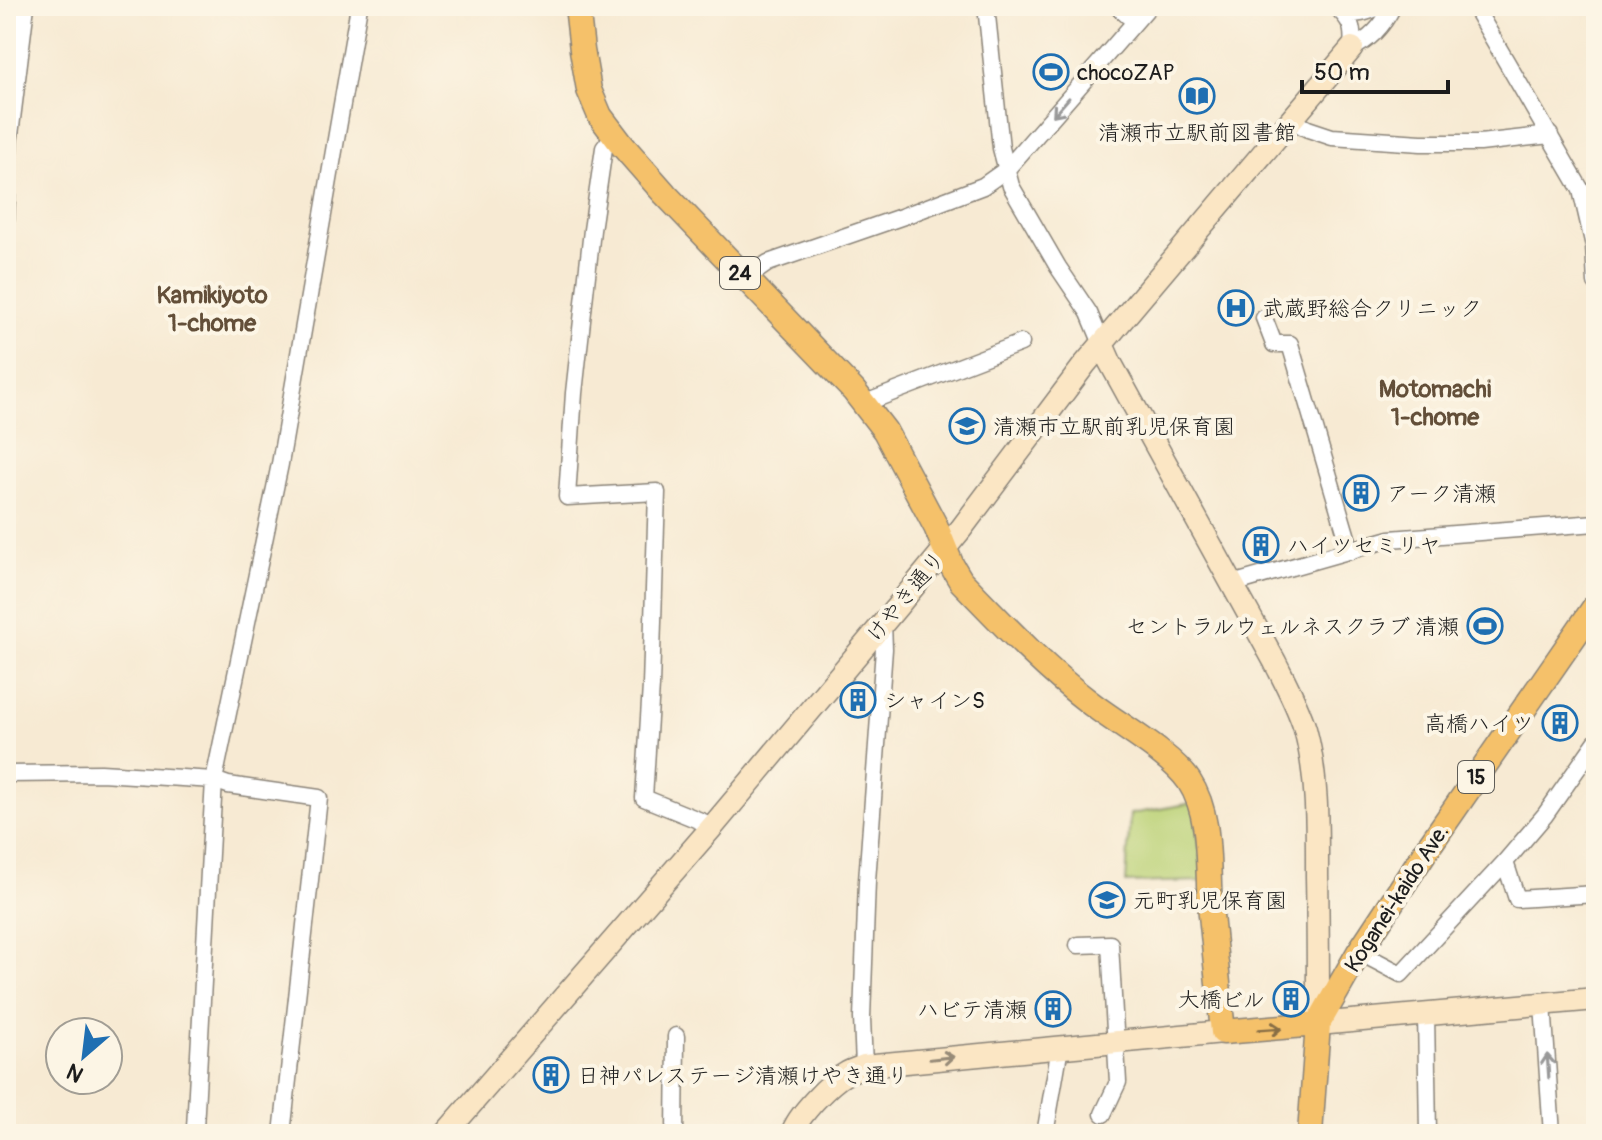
<svg xmlns="http://www.w3.org/2000/svg" width="1602" height="1140" font-family="Pangolin,'Klee One',sans-serif">
<rect width="100%" height="100%" fill="#fcf5e5"/>
<filter id="ink" filterUnits="userSpaceOnUse"><feTurbulence type="fractalNoise" baseFrequency=".0125" numOctaves="2"/><feDisplacementMap in="SourceGraphic" scale="16" xChannelSelector="R" yChannelSelector="G"/><feConvolveMatrix kernelMatrix="1 2 1 2 8 2 1 2 1" color-interpolation-filters="sRGB"/></filter>
<filter id="wash" filterUnits="userSpaceOnUse"><feTurbulence type="fractalNoise" baseFrequency=".006" numOctaves="4" result="noise"/><feDisplacementMap in="SourceGraphic" scale="32" xChannelSelector="R" yChannelSelector="G"/><feGaussianBlur stdDeviation="1.8" result="paint"/><feColorMatrix in="noise" values="0 0 0 0 0 0 0 0 0 0 0 0 0 0 0 0 0 1.4 0 .05"/><feComposite in="paint" operator="in"/></filter>
<g filter="url(#wash)">
<rect width="100%" height="100%" fill="#f7ead3"/>
<path fill="#bbd277" stroke="#6c774a" stroke-width="2" d="M1194 803 1204 881 1126 883 1130 814Z"/>
</g>
<g filter="url(#ink)">
<g fill="none" stroke-linecap="round" stroke-linejoin="round">
<defs>
<path id="street" d="M986 6 1001 148 1011 186 1058 267 1089 313 1102 344
M1117 6 1135 22
M1336 6C1351 21 1354 27 1352 48
M1474 6 1581 190 1594 246 1596 283
M1342 13C1357 15 1367 13 1380 6
M1352 48C1370 40 1384 24 1393 6
M1291 120 1308 129 1332 137 1421 143H1480L1550 135
M614 135 604 148 592 230 574 393 567 497 657 492 651 686 644 798 713 826
M6 220 9 143 26 6
M745 279 768 263 904 216 983 186 1007 169 1149 6
M1264 318 1274 344H1290L1351 551
M865 405 873 400 1021 343
M1232 584 1390 539 1596 523
M6 774 101 773 214 780 228 785 319 798 282 1134
M1505 862 1517 899 1596 894
M1078 945 1110 944 1118 1082 1103 1114
M1359 952 1401 974 1505 862 1545 815 1596 742
M1543 1004 1552 1134
M1426 1013 1428 1134
M864 1066 862 1018 867 881 884 649 883 623
M196 1134 195 1128 214 780 280 464 359 6
M675 1134 676 1036
M1045 1134 1060 1047"/>
<path id="secondary" d="M1102 344 1110 362 1275 662C1286 684 1298 706 1305 729 1318 777 1317 828 1317 876 1318 926 1318 975 1318 1024L1596 999
M445 1134 713 826 896 608 961 529 1085 364 1352 48
M792 1134C797 1116 830 1082 847 1073 852 1070 859 1068 864 1066L1223 1032"/>
<path id="primary" d="M577 6 582 50 589 90 600 116 622 145 665 194 854 391 885 431 936 527 952 566 961 581C1002 623 1042 666 1089 702 1117 724 1170 753 1189 781 1212 816 1207 865 1210 905 1214 948 1219 990 1223 1032L1318 1024
M1310 1134 1318 1024 1359 952 1429 846 1596 605"/>
</defs>
<use href="#street" stroke="#8a8378" stroke-width="19"/>
<use href="#secondary" stroke="#8a8378" stroke-width="25"/>
<use href="#primary" stroke="#8a8378" stroke-width="27"/>
<use href="#street" stroke="#fff" stroke-width="16"/>
<use href="#secondary" stroke="#fbe6c4" stroke-width="22"/>
<use href="#primary" stroke="#f5c16b" stroke-width="24"/>
<defs>
<path id="rail" d="M1592 6 1596 10"/>
</defs>
<use href="#rail" stroke="#1c1c1c" stroke-width="9"/>
<use href="#rail" stroke="#fcf5e5" stroke-width="6" stroke-dasharray="18" stroke-linecap="butt"/>
</g>
<defs><path id="oneway-shaft" d="M-6 0H5M1.5-3L5.5 0L1.5 3" fill="none" stroke-width="1.6" stroke-linecap="round" stroke-linejoin="round" transform="scale(2)"/></defs>
<g stroke="#999">
<use href="#oneway-shaft" transform="translate(1061 107) rotate(131)"/>
<use href="#oneway-shaft" transform="translate(1548 1066) rotate(-94)"/>
</g>
<use stroke="#886e44" href="#oneway-shaft" transform="translate(1270 1029) rotate(-4)"/>
<use stroke="#978b78" href="#oneway-shaft" transform="translate(942 1058) rotate(-6)"/>
</g>
<defs>
<symbol id="stadium-ring" viewBox="-11 -11 22 22"><circle r="9.5" fill="#fcf5e5" stroke="#1f6fb2" stroke-width="1.5"/><path d="M0-5a6.5 5 0 1 0 0 10a6.5 5 0 1 0 0-10ZM-3.5-1.8h7v3.6h-7Z" fill="#1f6fb2"/></symbol>
<symbol id="library-ring" viewBox="-11 -11 22 22"><circle r="9.5" fill="#fcf5e5" stroke="#1f6fb2" stroke-width="1.5"/><path d="M-6-4Q-3-5.5-.7-3.5V5Q-3 3-6 4ZM6-4Q3-5.5 .7-3.5V5Q3 3 6 4Z" fill="#1f6fb2"/></symbol>
<symbol id="hospital-ring" viewBox="-11 -11 22 22"><circle r="9.5" fill="#fcf5e5" stroke="#1f6fb2" stroke-width="1.5"/><path d="M-5-5h3v3.5h4V-5h3V5h-3V1.5h-4V5h-3Z" fill="#1f6fb2"/></symbol>
<symbol id="school-ring" viewBox="-11 -11 22 22"><circle r="9.5" fill="#fcf5e5" stroke="#1f6fb2" stroke-width="1.5"/><path d="M0-5L7-2L0 1L-7-2ZM-4 1L0 2.5L4 1V4Q0 6-4 4Z" fill="#1f6fb2"/></symbol>
<symbol id="building-ring" viewBox="-11 -11 22 22"><circle r="9.5" fill="#fcf5e5" stroke="#1f6fb2" stroke-width="1.5"/><path d="M-4-6H4V6H1V3H-1V6H-4ZM-2.5-4.3h1.7v1.8h-1.7ZM.8-4.3h1.7v1.8H.8ZM-2.5-1h1.7V.8h-1.7ZM.8-1h1.7V.8H.8Z" fill="#1f6fb2"/></symbol>
</defs>
<g fill-rule="evenodd">
<use href="#stadium-ring" x="1031" y="52" width="40" height="40"/>
<use href="#library-ring" x="1177" y="76" width="40" height="40"/>
<use href="#hospital-ring" x="1216" y="288" width="40" height="40"/>
<use href="#school-ring" x="947" y="406" width="40" height="40"/>
<use href="#building-ring" x="1341" y="473" width="40" height="40"/>
<use href="#building-ring" x="1241" y="525" width="40" height="40"/>
<use href="#stadium-ring" x="1465" y="606" width="40" height="40"/>
<use href="#building-ring" x="838" y="680" width="40" height="40"/>
<use href="#building-ring" x="1540" y="703" width="40" height="40"/>
<use href="#school-ring" x="1087" y="880" width="40" height="40"/>
<use href="#building-ring" x="1271" y="979" width="40" height="40"/>
<use href="#building-ring" x="1033" y="989" width="40" height="40"/>
<use href="#building-ring" x="531" y="1055" width="40" height="40"/>
</g>
<g text-anchor="middle" stroke-width="8" stroke-linejoin="round" paint-order="stroke">
<g fill="#fcf5e5" stroke="#5f5d58" stroke-width="2">
<rect x="720" y="257" width="40" height="32" rx="6"/>
<rect x="1458" y="761" width="36" height="32" rx="6"/>
</g>
<g font-size="20" font-weight="bold" fill="#1c1c1c">
<text x="740" y="280">24</text>
<text x="1476" y="784">15</text>
</g>
<g font-size="22" fill="#1c1c1c" stroke="#fcf5e5" text-anchor="start">
<text x="1077" y="80">chocoZAP</text>
<text x="1197" y="140" text-anchor="middle">清瀬市立駅前図書館</text>
<text x="1262" y="316">武蔵野総合クリニック</text>
<text x="993" y="434">清瀬市立駅前乳児保育園</text>
<text x="1387" y="501">アーク清瀬</text>
<text x="1287" y="553">ハイツセミリヤ</text>
<text x="1459" y="634" text-anchor="end">セントラルウェルネスクラブ 清瀬</text>
<text x="884" y="708">シャインS</text>
<text x="1534" y="731" text-anchor="end">高橋ハイツ</text>
<text x="1133" y="908">元町乳児保育園</text>
<text x="1265" y="1007" text-anchor="end">大橋ビル</text>
<text x="1027" y="1017" text-anchor="end">ハビテ清瀬</text>
<text x="577" y="1083">日神パレステージ清瀬けやき通り</text>
</g>
<g font-size="22" fill="#1c1c1c" stroke="#fcf5e5">
<text transform="translate(905 596) rotate(-51)" y="8">けやき通り</text>
<text transform="translate(1396 898) rotate(-57)" y="8">Koganei-kaido Ave.</text>
</g>
<g font-size="24" font-weight="bold" fill="#634f39" stroke="#fcf5e5">
<text x="212" y="303">Kamikiyoto<tspan x="212" dy="28">1-chome</tspan></text>
<text x="1435" y="397">Motomachi<tspan x="1435" dy="28">1-chome</tspan></text>
</g>
</g>
<rect width="1602" height="1140" fill="none" stroke="#fcf5e5" stroke-width="32"/>
<g transform="translate(84 1056) rotate(208)"><circle r="38" fill="#fcf5e5" stroke="#a29e95" stroke-width="2"/>
<path d="M0-6L14 30L0 20L-14 30Z" fill="#1f6fb2"/>
<text y="-12" font-size="22" font-weight="bold" text-anchor="middle" fill="#1c1c1c">N</text>
</g>
<path d="M1302 80v12h146v-12" fill="none" stroke="#1c1c1c" stroke-width="4"/>
<text x="1314" y="80" font-size="24" fill="#1c1c1c" stroke="#fcf5e5" stroke-width="6" paint-order="stroke">50 m</text>
</svg>
